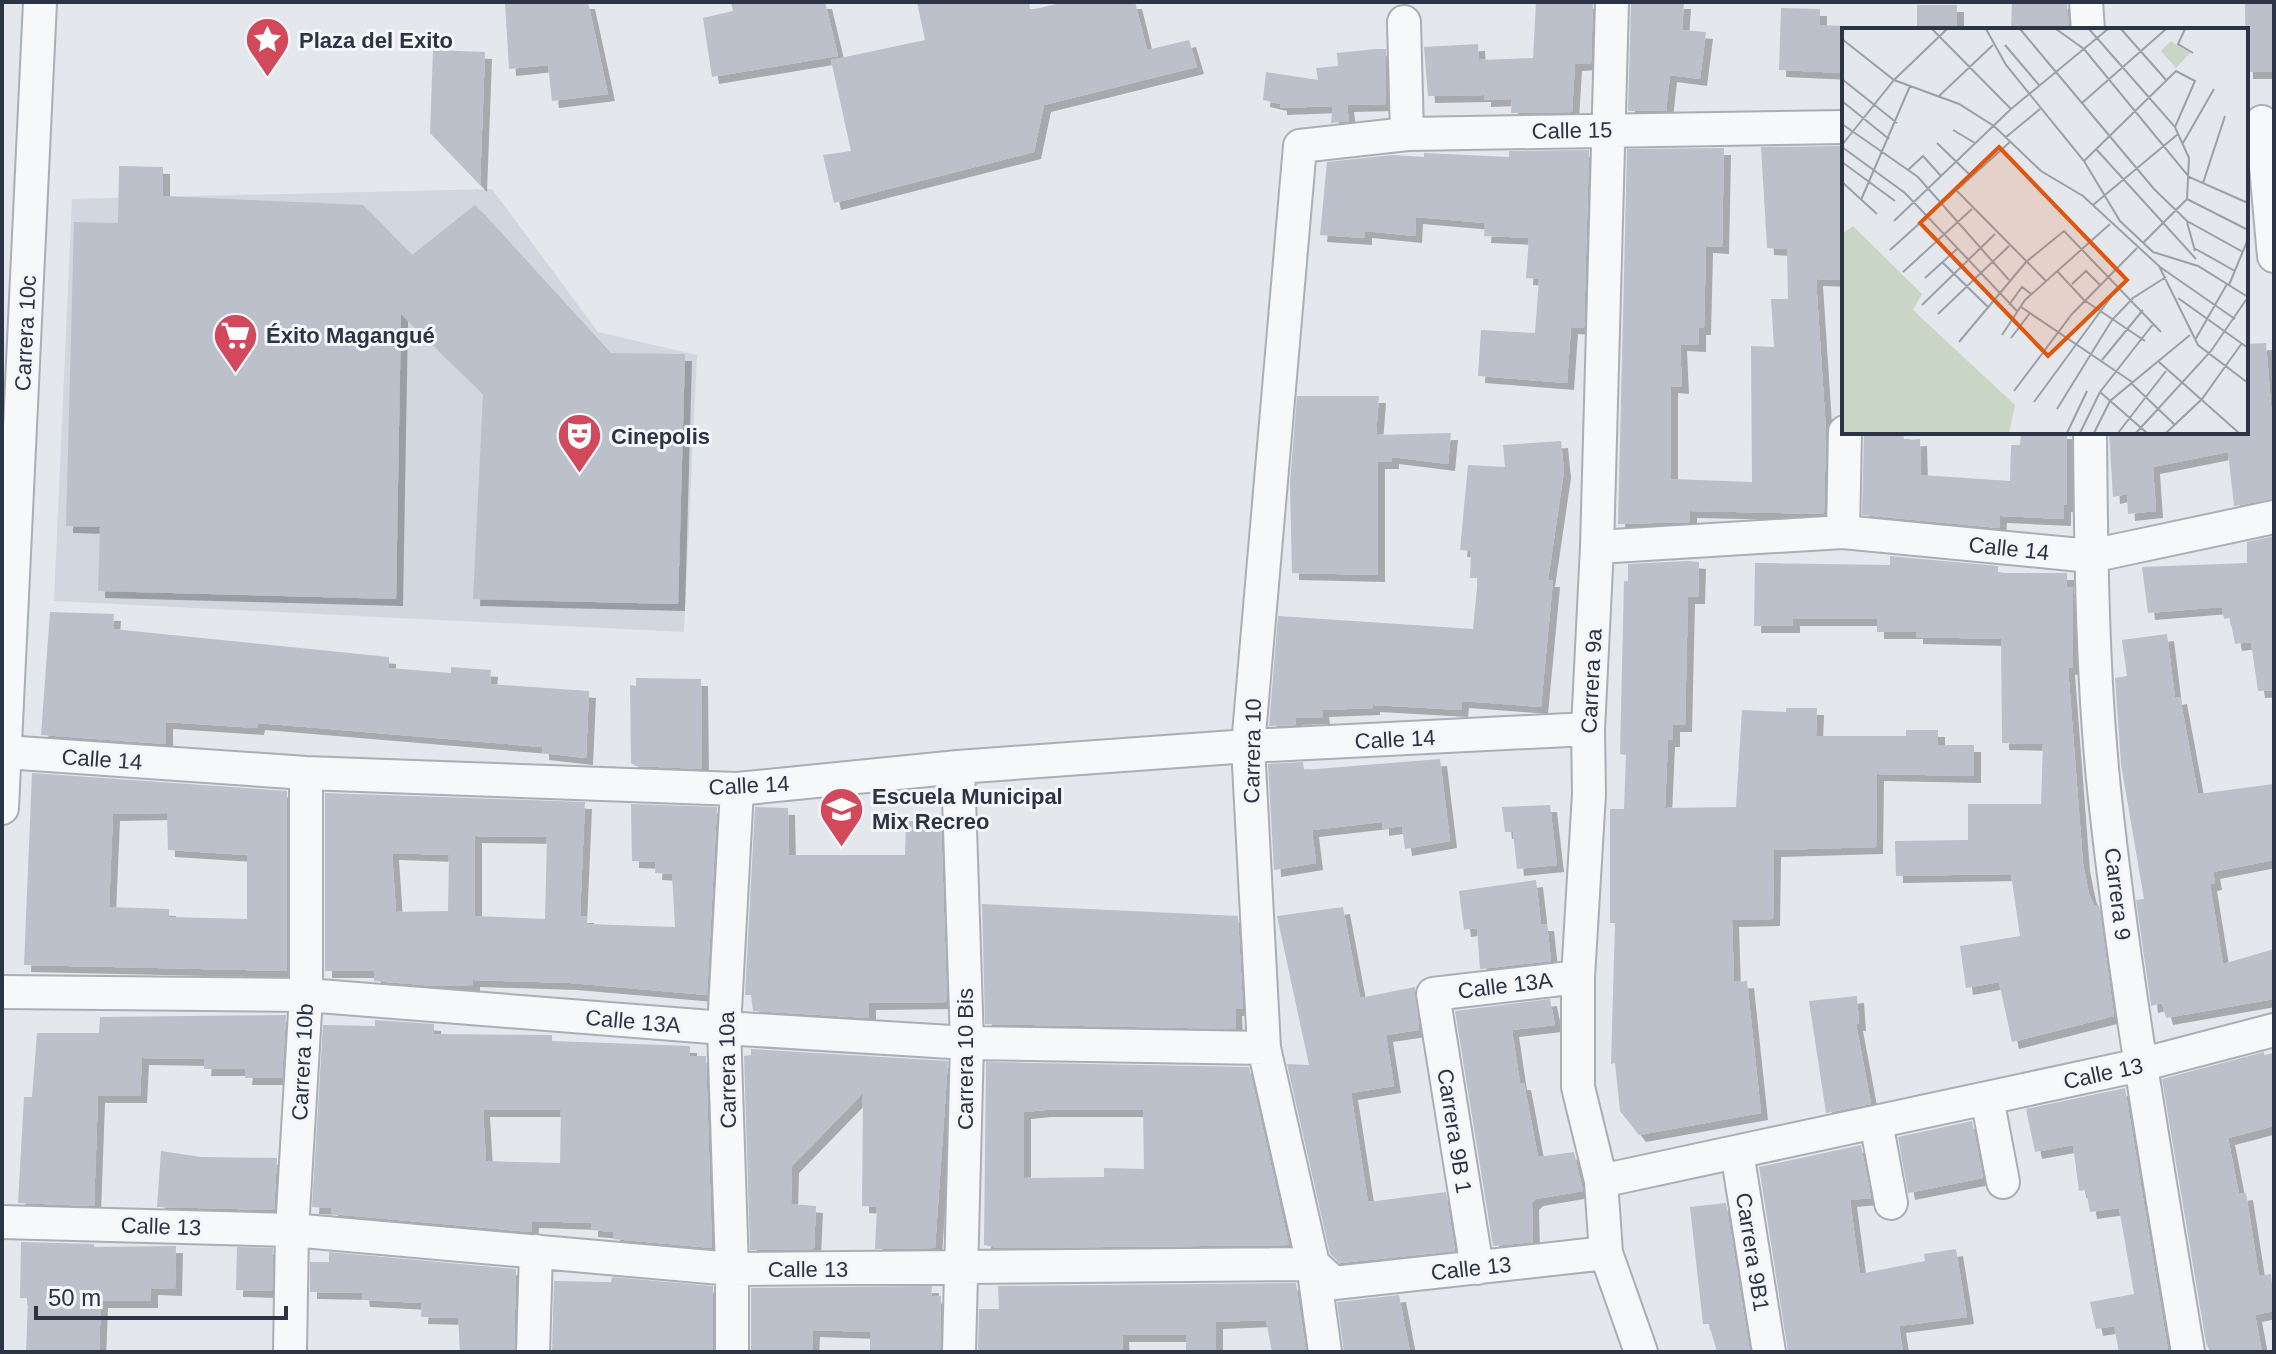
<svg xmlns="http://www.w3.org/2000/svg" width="2276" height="1354" font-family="Helvetica,sans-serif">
<defs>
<filter id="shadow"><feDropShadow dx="7" dy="7" stdDeviation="0" flood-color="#0004"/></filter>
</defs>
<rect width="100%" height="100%" fill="#e4e7ec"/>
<path fill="#d2d6de" d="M492 189 598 332 697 355 684 632 54 601 72 199Z"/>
<path fill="#bbc0ca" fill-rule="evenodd" filter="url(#shadow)" d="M505 2H588L608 94 552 101 548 65 509 69Z
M731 2H825L838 56 712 77 703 18 733 11Z
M917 2H1029L1030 10 1066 2H1135L1147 50 1189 40 1197 67 1044 105 1034 152 834 203 823 155 851 151 831 60 925 40Z
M1536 2H1593L1591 63 1575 64 1572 112 1511 113 1512 99 1484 100V95L1428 96 1424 47 1478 44 1479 60 1533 58Z
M1631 2H1684L1682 30 1706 32 1700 79 1670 75 1666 111H1628Z
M2012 2H2067L2069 30H2011Z
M2245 2H2274V72H2246Z
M1917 5H1957V30H1917Z
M1781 8 1820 9V25L1844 26V73L1779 70Z
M1375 49H1386V104L1347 105 1349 121 1331 123 1333 106 1280 108V104L1263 100 1266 72 1318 80 1316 68 1338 66 1337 53Z
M433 50 485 52 480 185 430 133Z
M1844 146V280L1816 279 1826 432 1824 514 1690 511V522L1618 524 1627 149 1724 148 1722 247 1706 246 1704 328H1699V345L1680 344 1682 387 1671 386V479L1752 482 1751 346 1774 347 1771 299H1788L1787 249 1767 248 1761 147Z
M1589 150 1584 328 1571 327 1567 383 1478 376 1481 330 1535 333 1539 279 1526 278 1529 238 1484 236 1485 223 1416 217 1415 236 1365 231V238L1320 235 1327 162 1393 155 1424 157V153L1509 157V151Z
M119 166 163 167V196L363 205 412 255 475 205 610 353 685 354 678 604 473 599 483 394 401 314 396 599 98 591 100 527 66 526 74 222 118 223Z
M2266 343 2274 443V499L2234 506 2228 452 2153 467 2156 511 2128 514 2127 494 2113 497 2109 432H2246V344Z
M1297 396H1379L1376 435 1451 433 1448 464 1392 457V462H1378V575L1292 573 1290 483Z
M1864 432H1903L1904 440 1920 439 1921 475 2010 481 2011 445H2020L2021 432H2067V505H2064V519L2000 516 1999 528 1862 515Z
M1561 441 1564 471 1548 580H1553L1541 707 1462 701 1461 710 1373 705V708L1322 710 1323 717 1295 718 1296 725 1269 726 1278 616 1473 629 1478 578H1470L1471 551 1460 550 1468 465 1505 467 1503 445Z
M2274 536V690L2258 691 2251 642 2235 644 2230 618 2224 619 2222 607 2148 613 2142 567 2247 563V542Z
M1890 556 1998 566V573H2067V587H2073V667L2068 668 2083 864 2089 894 2094 905H2099L2114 1016 2012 1042 1999 982 1966 988 1960 946 2020 936 2011 874 1896 876 1895 841 1968 840V804H2041L2043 744 2002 743 2001 639 1916 637V632H1877V619H1793V626H1754L1755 563 1890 565Z
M1688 561 1699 562 1698 597H1688L1685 725H1673V740H1668L1665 808 1736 807 1742 710 1786 712V708H1817L1816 736H1906V730H1938V745H1974V776L1877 774 1876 847 1774 850 1773 919 1732 920 1734 982 1747 981 1761 1113 1639 1135 1620 1111 1615 1063 1611 1064 1615 923H1610V809H1624L1626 755 1620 754 1624 581H1628V564Z
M50 612 114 614 113 629 389 657V668L451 673V667L491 670 490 684 589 691 586 758 542 753V747L258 723 257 728 166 722V744L41 735Z
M2167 634 2175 698 2180 697 2198 794 2274 784V860L2213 872 2215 883 2210 884 2223 964 2274 949V999L2166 1018 2162 1003 2151 1006 2150 998 2136 900 2144 899 2121 764 2115 678 2127 676 2122 640Z
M636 678 701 679 702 769 636 766 631 763 630 685 636 686Z
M1440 759 1450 841 1405 849 1402 826 1382 829V822L1312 830 1316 863 1274 870 1268 764 1303 762 1304 770Z
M32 773 287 791V971L24 965ZM167 813 168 850 247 855V919L169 917V909L109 907 113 814Z
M325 793 585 802 580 916H587V924L675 927 672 874 655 873 656 862 632 861 631 804 717 807 707 995 570 983 473 980V985L436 986 374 981V971H325ZM475 836 547 837 545 919 475 916ZM392 853 449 855 448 911 396 912Z
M1550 805 1557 865 1517 869 1513 832H1505L1502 807Z
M755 807 788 808 789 855H905L906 821H941L947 1002 869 1003V1018L753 1011 751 995H745Z
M1536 880 1541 924H1547L1551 961 1480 969 1477 928 1464 930 1459 891Z
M982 904 1238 916 1243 1009H1235L1236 1029 985 1024Z
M1343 907 1360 998 1415 987 1419 1030 1386 1035 1394 1086 1351 1093 1368 1202 1446 1192 1455 1251 1340 1263 1330 1254 1287 1064 1309 1065 1277 916Z
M1857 996 1859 1024H1856L1871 1104 1826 1113 1809 1001Z
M1550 999 1555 1025 1512 1030 1520 1083H1524L1538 1157 1574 1152 1583 1191 1536 1199 1532 1203 1533 1242 1493 1246 1455 1011Z
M286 1015 282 1078H245L246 1069H204L205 1059 142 1058 140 1096H98L94 1206 18 1203 24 1097H32L37 1033H99L100 1017Z
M375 1020 434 1024V1034L552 1035V1041L690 1046V1056H706L712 1248 613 1239V1232L591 1230V1223L532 1221 531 1232 331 1214V1208L312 1207 323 1025 375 1026ZM483 1110H561L560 1163 486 1161Z
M751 1049 948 1061 935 1248 875 1249 877 1207 862 1206 863 1093 792 1166 791 1204 816 1206 814 1249 750 1250 744 1056 751 1055Z
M2264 1052V1055L2274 1053V1126L2228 1138 2239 1194 2246 1193 2259 1276 2271 1274 2274 1311 2255 1315 2262 1352H2210L2206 1343 2162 1079Z
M986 1062 1249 1067 1289 1245 997 1248 984 1245ZM1045 1110H1143L1144 1169 1104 1168V1177L1024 1178V1112Z
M2125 1088 2168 1350 2158 1352H2119L2114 1326 2096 1329 2090 1302 2134 1294 2119 1208 2090 1212 2086 1190 2079 1191 2073 1145 2035 1152 2026 1109Z
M1972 1121 1983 1178 1908 1193 1898 1137Z
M1861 1145 1871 1198 1850 1200 1860 1274 1925 1261 1924 1254 1956 1249 1967 1317 1899 1326 1903 1352H1788L1759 1167Z
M161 1151 201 1157 277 1158 274 1210 157 1207Z
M1726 1203 1750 1352H1717L1709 1324H1703L1690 1207Z
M21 1242 94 1244V1247L176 1246 175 1289 151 1288V1301H101L99 1352H26L28 1298H20Z
M237 1247 273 1248 272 1291 236 1290Z
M329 1252 516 1269 514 1352H460L458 1318 421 1317 422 1303 363 1300 362 1293 310 1292V1262H329Z
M612 1277 713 1286V1352H552L554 1281 611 1282Z
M1296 1283 1306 1352H1272L1266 1320 1216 1322V1352L1186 1351V1335H1122L1123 1352H981L978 1349 979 1309H999L998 1286Z
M932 1286 931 1297 941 1296 940 1350 870 1352V1332L813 1330 812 1352H751V1288Z
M1399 1295 1410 1352H1344L1337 1302Z"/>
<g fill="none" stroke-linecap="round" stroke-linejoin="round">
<defs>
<path id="minor" d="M1612 2 1597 547 1588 729 1589 794 1578 977V1087L1601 1181 1606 1253 1641 1352
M2086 2 2088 30
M1404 22 1407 134
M2262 122 2274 256
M2090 432C2091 551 2092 671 2104 789 2124 978 2157 1165 2188 1352
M1843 532 1845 432
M1597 547 1843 532 2091 556 2274 517
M5 752 306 773 737 789 958 767 1248 746 1588 729
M958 767 967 1043 959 1352
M2 808 40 2
M2 992 306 995 724 1028 967 1043 1264 1048
M1987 1098 2003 1182
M1876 1122 1891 1203
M1737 1152 1769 1352
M1601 1181 2140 1065 2274 1030
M2 1222 292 1230 732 1269 1313 1264 1334 1283 1606 1253
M1477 1268 1433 994 1578 977
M290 1352 292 1230 306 995V773
M533 1352 536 1251
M732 1352V1269L724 1028 737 789
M1325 1352 1313 1264 1264 1048 1248 746 1300 146 1407 134 1844 127"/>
</defs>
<use href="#minor" stroke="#a9aeb7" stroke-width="36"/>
<use href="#minor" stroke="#f7f8fa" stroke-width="32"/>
</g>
<defs>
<symbol id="sight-pin" viewBox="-11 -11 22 30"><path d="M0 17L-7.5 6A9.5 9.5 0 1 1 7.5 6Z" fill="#d1495b" stroke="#f4f6f9"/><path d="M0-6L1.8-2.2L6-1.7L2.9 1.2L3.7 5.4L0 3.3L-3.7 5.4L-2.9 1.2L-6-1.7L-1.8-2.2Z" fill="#fff"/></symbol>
<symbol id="supermarket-pin" viewBox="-11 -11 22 30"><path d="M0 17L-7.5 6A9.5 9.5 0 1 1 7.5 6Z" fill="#d1495b" stroke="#f4f6f9"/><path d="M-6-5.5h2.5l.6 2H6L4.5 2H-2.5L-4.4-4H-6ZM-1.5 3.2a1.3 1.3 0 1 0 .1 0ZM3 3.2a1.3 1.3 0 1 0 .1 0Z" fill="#fff"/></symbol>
<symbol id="theatre-pin" viewBox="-11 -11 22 30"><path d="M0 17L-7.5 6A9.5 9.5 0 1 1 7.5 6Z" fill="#d1495b" stroke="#f4f6f9"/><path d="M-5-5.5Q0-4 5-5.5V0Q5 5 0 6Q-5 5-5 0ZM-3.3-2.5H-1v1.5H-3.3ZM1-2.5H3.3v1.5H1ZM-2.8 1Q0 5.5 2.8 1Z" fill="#fff"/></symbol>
<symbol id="school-pin" viewBox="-11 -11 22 30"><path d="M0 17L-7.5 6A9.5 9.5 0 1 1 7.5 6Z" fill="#d1495b" stroke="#f4f6f9"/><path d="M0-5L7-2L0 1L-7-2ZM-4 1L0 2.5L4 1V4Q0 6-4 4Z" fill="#fff"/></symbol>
</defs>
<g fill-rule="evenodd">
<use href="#sight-pin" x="242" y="14" width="51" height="69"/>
<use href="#supermarket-pin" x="210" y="310" width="51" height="69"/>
<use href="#theatre-pin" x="554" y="410" width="51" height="69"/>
<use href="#school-pin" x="816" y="784" width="51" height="69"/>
</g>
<g text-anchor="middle" stroke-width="6" stroke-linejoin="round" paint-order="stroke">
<g font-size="22" font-weight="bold" fill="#2b3445" stroke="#f4f6f9" text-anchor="start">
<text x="299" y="48">Plaza del Exito</text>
<text x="266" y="343">Éxito Magangué</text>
<text x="611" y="444">Cinepolis</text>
<text x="872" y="804">Escuela Municipal<tspan x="872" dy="25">Mix Recreo</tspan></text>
</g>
<g font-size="22" fill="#2b3445" stroke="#f4f6f9">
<text transform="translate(1572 130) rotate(-1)" y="8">Calle 15</text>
<text transform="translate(25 333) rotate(-87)" y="8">Carrera 10c</text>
<text transform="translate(2009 548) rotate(6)" y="8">Calle 14</text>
<text transform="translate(1591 681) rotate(-87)" y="8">Carrera 9a</text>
<text transform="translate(1395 739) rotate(-3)" y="8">Calle 14</text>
<text transform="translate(1252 751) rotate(-89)" y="8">Carrera 10</text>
<text transform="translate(102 759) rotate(4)" y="8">Calle 14</text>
<text transform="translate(749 785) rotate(-3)" y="8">Calle 14</text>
<text transform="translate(2118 894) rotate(83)" y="8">Carrera 9</text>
<text transform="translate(1505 985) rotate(-7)" y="8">Calle 13A</text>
<text transform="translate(633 1021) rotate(5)" y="8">Calle 13A</text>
<text transform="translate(965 1059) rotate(-90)" y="8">Carrera 10 Bis</text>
<text transform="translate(302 1062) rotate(-87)" y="8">Carrera 10b</text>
<text transform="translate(727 1070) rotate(-91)" y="8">Carrera 10a</text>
<text transform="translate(2103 1073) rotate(-12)" y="8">Calle 13</text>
<text transform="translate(1455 1131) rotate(81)" y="8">Carrera 9B 1</text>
<text transform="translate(161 1226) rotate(2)" y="8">Calle 13</text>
<text transform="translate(1753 1252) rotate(81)" y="8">Carrera 9B1</text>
<text transform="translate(1471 1268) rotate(-6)" y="8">Calle 13</text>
<text x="808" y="1277">Calle 13</text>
</g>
</g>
<g transform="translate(1842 28)">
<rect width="406" height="406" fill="#e4e7ec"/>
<path d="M329 13 348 25 334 40 319 23ZM11 198 80 266 71 282 173 377 167 405H0V206Z" fill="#c9d6c5"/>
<path fill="none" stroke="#9a9fa9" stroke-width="2" d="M90 1 169 81M144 1 164 37 242 133 278 193 311 224 356 238 406 269M178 1 312 161 345 193 401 224M214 1 242 21 347 149 406 175M247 1 333 99 347 130 345 171M279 1 325 53M343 1 336 16 351 25M0 11 52 52 117 76 152 98 199 143 241 168 317 238 356 317 406 355M163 17 197 57M0 51 55 95M97 68 151 17M0 73 47 111M240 75 324 1M0 96 76 149 167 252M111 102 133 115M164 109 198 81M95 115 129 148M341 115 372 61M0 117 52 52 105 1M0 119 63 165 175 283M254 121 354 231M242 133 334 43 353 53 333 99M0 134 53 173M66 142 81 128 99 148M0 154 35 186M361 155 383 88M114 162 204 253M345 171 406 202M19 172 68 58M251 177 336 106M52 193 169 81 266 1M345 194 353 223M301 215 345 171M352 220 393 243M48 222 169 113M100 234 147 280M318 239 393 291M215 243 242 272 303 313M61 244 130 181M83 250 115 221M230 256 244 243 258 257M387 257 406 211M336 270 406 320M80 277 153 206M167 277 180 259 189 266M179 279 290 354M96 286 167 218M160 307 183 272 268 196M169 310 188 285M353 312 385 256M117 314 184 234 222 203 319 304M260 332 301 282M317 334 397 405M289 355 333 397M172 363 230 286 295 220M258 364 305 405M192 374 277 258M215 381 270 292 291 270 324 249M225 405 245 363M238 405 258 364 312 295M252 405 268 373 348 307M276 405 324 343M294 405 369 323 406 269M324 405 360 371 400 315"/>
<path fill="#df570f" fill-opacity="0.15" stroke="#df570f" stroke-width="4" d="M157 119 285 252 206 328 78 195Z"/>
<rect width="406" height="406" fill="none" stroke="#2b3445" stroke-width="4"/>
</g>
<rect width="2276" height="1354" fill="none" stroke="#2b3445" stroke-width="8"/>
<path d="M36 1306v12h250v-12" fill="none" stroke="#2b3445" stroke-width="4"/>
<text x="48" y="1306" font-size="24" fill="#2b3445" stroke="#f4f6f9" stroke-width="6" paint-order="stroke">50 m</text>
</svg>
